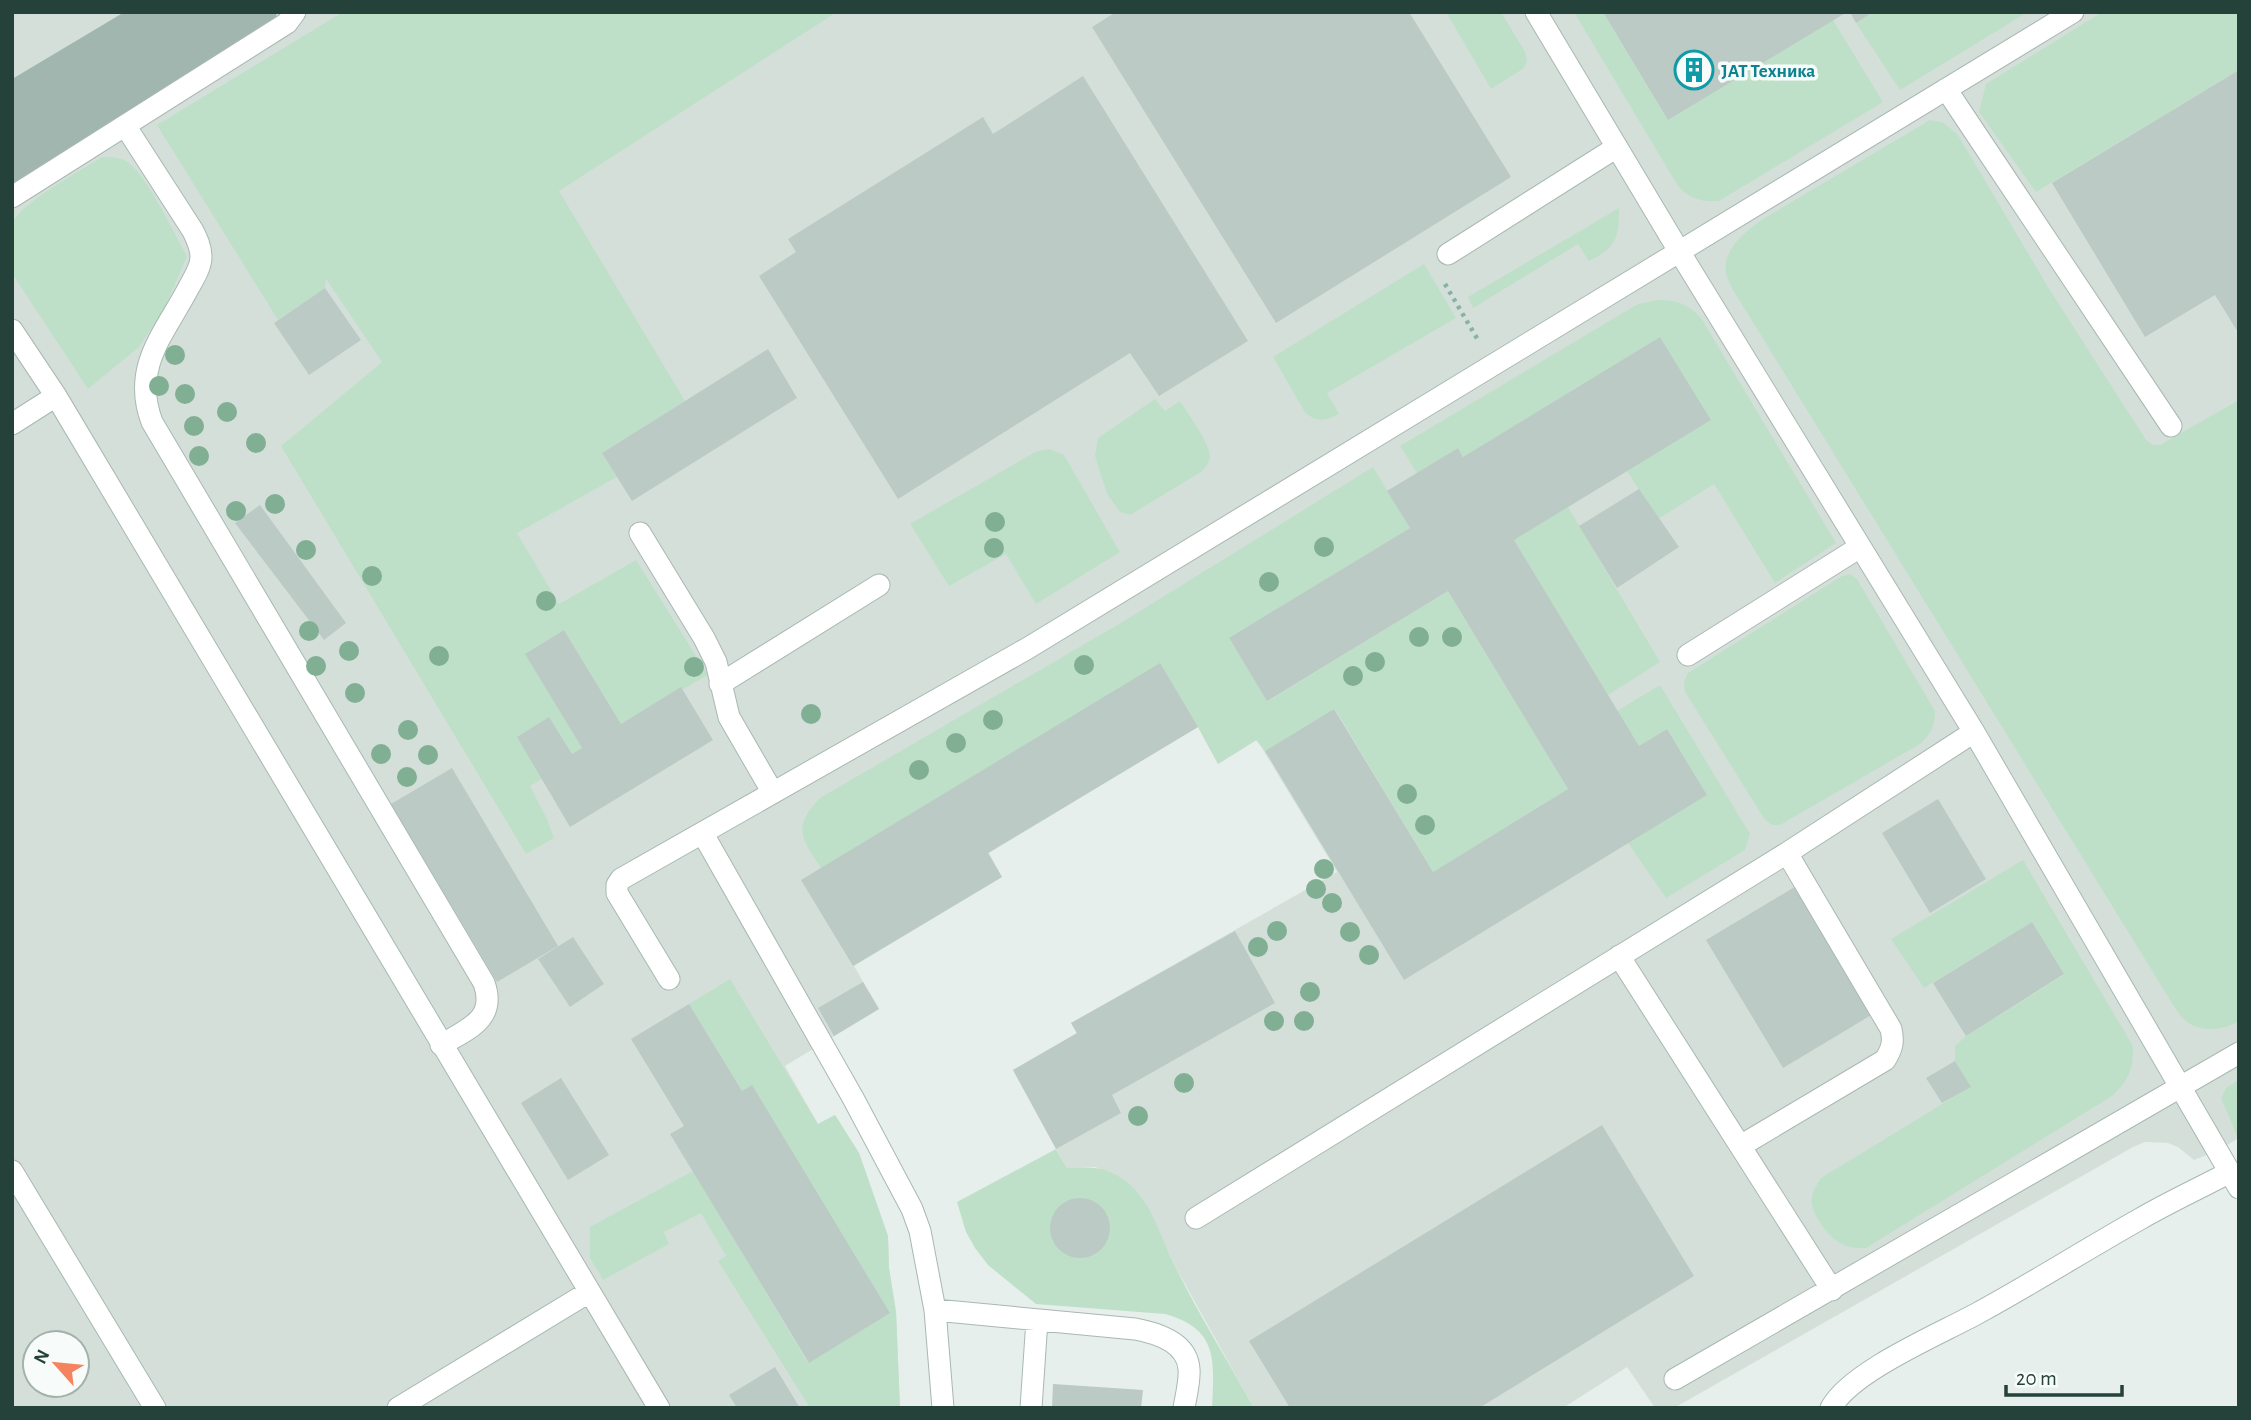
<svg xmlns="http://www.w3.org/2000/svg" width="2251" height="1420" font-family="'Alegreya Sans',sans-serif">
<rect width="100%" height="100%" fill="#e6efeb"/>
<path fill="#d4dfda" fill-rule="evenodd" d="M12 12H2239V1138L2217 1151 2194 1160 2178 1147 2168 1143 2145 1142 2133 1147 1674 1408H1655L1627 1367 1563 1408H1254L1175 1266 1144 1203 1096 1167 1067 1168 1013 1070 1077 1034 1071 1023 1337 872 1257 740 1218 764 1198 727 989 853 1002 877 854 966 879 1009 785 1066 818 1124 835 1115 859 1153 888 1236 889 1268 896 1312 900 1408H12ZM35 1343H77V1385H35Z"/>
<path fill="#bfe0c8" d="M343 12H837L559 191 685 401 602 453 617 477 517 533 559 604 636 560 708 675 621 724 564 630 526 654 582 748C563 759 549 776 530 786L547 819 554 838 526 854 281 446 382 362 326 279 325 288 278 320 157 125Z
M1446 12H1501L1525 52 1527 61 1524 68 1518 72 1491 89Z
M1574 12H1603L1668 120 1833 20 1883 102 1719 201C1701 202 1690 199 1678 186Z
M1873 12H2028L1900 90 1856 23Z
M2102 12H2239V70L2036 192 1979 112 1986 84Z
M1930 120 1944 123 1958 135 2048 287 2146 440 2153 445H2160L2239 400V1021C2225 1030 2205 1032 2190 1024 2184 1021 2179 1013 2175 1008L1733 290C1731 285 1727 279 1726 273 1722 249 1746 231 1763 219Z
M102 157C112 157 121 157 129 163 148 178 174 233 187 256L165 307 139 347 88 389 13 275 12 224C20 203 82 170 102 157Z
M1619 208C1619 238 1617 247 1589 261L1578 244 1473 308 1468 297Z
M1424 264 1456 318 1327 393 1339 414C1325 421 1319 422 1306 414L1273 357Z
M1658 300C1677 300 1688 304 1701 318L1836 543 1775 583 1714 484 1658 519 1627 471 1711 420 1660 337 1463 457 1458 448 1417 473 1400 446 1638 304Z
M1155 399 1165 411 1180 401C1188 414 1210 443 1210 457 1209 464 1205 468 1201 472L1130 515 1120 512 1107 494 1095 456 1098 438Z
M1049 449 1064 455 1120 552 1036 604 1006 554 949 586 910 524 1037 451Z
M1373 467 1410 528 1229 639 1268 701 1448 591 1568 789 1433 872 1335 709 1265 751 1256 740 1218 764 1198 727 821 868C801 838 792 827 820 798L1119 624Z
M1568 507 1660 662 1608 695 1514 540Z
M1850 574 1857 579 1935 711C1935 726 1931 734 1920 744L1780 825H1772L1765 820 1685 692 1684 681 1688 673 1842 576Z
M1660 685 1750 834 1745 850 1666 898 1628 843 1707 795 1667 729 1639 746 1617 711Z
M2023 860 2133 1046C2133 1070 2130 1079 2112 1096L1866 1248C1844 1250 1830 1239 1819 1221 1815 1214 1811 1208 1812 1199 1812 1191 1817 1185 1821 1178L1970 1087 1955 1061V1046L1966 1036 2064 975 2032 922 1924 988 1891 939Z
M730 979 818 1124 835 1115 859 1153 888 1236 889 1268 896 1312 900 1408H810L718 1261 726 1256 701 1213 664 1232 669 1244 603 1280 590 1258V1227L693 1171 808 1363 890 1313 752 1086 742 1091 689 1004Z
M2239 1080V1138H2238L2221 1098 2226 1088Z
M1056 1149 1067 1168C1092 1167 1107 1166 1128 1183 1152 1202 1161 1239 1175 1266 1199 1315 1228 1361 1254 1408H1212C1214 1361 1219 1329 1165 1314L1036 1304 988 1265 975 1248 966 1232 957 1202Z"/>
<g fill="none" stroke-linecap="round" stroke-linejoin="round">
<path stroke="#a2b6b0" stroke-width="103" d="M12 139 225 12"/>
</g>
<path fill="#bbcac4" d="M1116 12H1409L1511 177 1276 323 1092 27Z
M1603 12H1847L1668 120Z
M1850 12H1873L1856 23Z
M2239 70V334L2215 295 2145 337 2052 183Z
M1083 76 1248 341 1159 396 1130 353 898 499 759 276 796 252 788 239 983 117 993 134Z
M325 288 361 340 309 375 274 323Z
M1660 337 1711 420 1514 540 1639 746 1667 729 1707 795 1404 980 1265 751 1334 709 1433 872 1568 789 1448 591 1267 701 1229 638 1410 528 1387 491 1458 448 1463 457Z
M768 349 797 398 632 501 602 453Z
M1639 489 1679 547 1617 588 1579 526Z
M260 505 346 623 324 640 235 523Z
M564 630 621 724 681 687 713 740 570 827 517 737 549 717 572 754 582 748 525 654Z
M1160 663 1198 727 988 853 1002 877 853 966 801 880Z
M452 768 558 946 497 982 391 804Z
M1938 799 1986 879 1930 913 1882 833Z
M1798 885 1873 1014 1783 1068 1706 940Z
M2032 922 2064 974 1966 1036 1933 983Z
M1235 931 1275 1003 1112 1095 1121 1113 1056 1149 1013 1070 1077 1033 1071 1023Z
M573 937 604 984 570 1007 538 959Z
M863 982 879 1009 834 1036 818 1008Z
M689 1004 742 1091 752 1085 890 1313 809 1363 670 1134 684 1126 631 1039Z
M1955 1061 1971 1087 1942 1103 1926 1078Z
M561 1078 609 1155 568 1180 521 1103Z
M1602 1125 1694 1276 1479 1408H1290L1249 1341Z
M1050 1228a30 30 0 1 1 60 0a30 30 0 1 1-60 0Z
M775 1367 800 1408H737L729 1395Z
M1053 1384 1143 1390 1141 1408H1052Z"/>
<g fill="none" stroke-linecap="round" stroke-linejoin="round">
<defs>
<path id="lane" d="M1946 89 2171 426
M126 127 193 231C197 239 201 247 201 257 201 267 194 278 189 287 165 333 131 367 152 422L484 983C497 1019 468 1029 441 1045
M12 197 287 23 295 12
M1448 254 1617 147
M12 330 56 396 659 1408
M12 424 56 396
M640 533 704 638 716 662 729 717 773 793
M1688 655 1860 547
M720 684 879 585
M1974 732 2239 1188
M703 834 853 1098 912 1209 920 1231 935 1310 943 1408
M1619 956 1832 1290
M669 979 617 893V885L621 879 1028 648 2073 12
M1742 1145 1885 1060C1892 1049 1894 1042 1891 1029L1787 853
M12 1171 155 1408
M1196 1218 1787 853 1974 732 1679 251 1536 12
M935 1310 1135 1329C1157 1333 1187 1342 1189 1369 1190 1381 1186 1396 1184 1408
M1675 1379 2239 1053
M398 1408 589 1292
M1031 1408 1037 1320
M1831 1408C1851 1371 1940 1334 1978 1313 2033 1283 2085 1250 2140 1219 2169 1202 2200 1188 2230 1172"/>
</defs>
<use href="#lane" stroke="#a8b8b2" stroke-width="23"/>
<path stroke="#86b3a5" stroke-width="4.5" stroke-dasharray="3.5 5" stroke-linecap="butt" d="M1445 284 1478 340"/>
<use href="#lane" stroke="#fff" stroke-width="21"/>
</g>
<g fill="#80af93">
<circle cx="175" cy="355" r="10"/>
<circle cx="159" cy="386" r="10"/>
<circle cx="185" cy="394" r="10"/>
<circle cx="227" cy="412" r="10"/>
<circle cx="194" cy="426" r="10"/>
<circle cx="256" cy="443" r="10"/>
<circle cx="199" cy="456" r="10"/>
<circle cx="275" cy="504" r="10"/>
<circle cx="236" cy="511" r="10"/>
<circle cx="995" cy="522" r="10"/>
<circle cx="1324" cy="547" r="10"/>
<circle cx="994" cy="548" r="10"/>
<circle cx="306" cy="550" r="10"/>
<circle cx="372" cy="576" r="10"/>
<circle cx="1269" cy="582" r="10"/>
<circle cx="546" cy="601" r="10"/>
<circle cx="309" cy="631" r="10"/>
<circle cx="1419" cy="637" r="10"/>
<circle cx="1452" cy="637" r="10"/>
<circle cx="349" cy="651" r="10"/>
<circle cx="439" cy="656" r="10"/>
<circle cx="1375" cy="662" r="10"/>
<circle cx="1084" cy="665" r="10"/>
<circle cx="316" cy="666" r="10"/>
<circle cx="694" cy="667" r="10"/>
<circle cx="1353" cy="676" r="10"/>
<circle cx="355" cy="693" r="10"/>
<circle cx="811" cy="714" r="10"/>
<circle cx="993" cy="720" r="10"/>
<circle cx="408" cy="730" r="10"/>
<circle cx="956" cy="743" r="10"/>
<circle cx="381" cy="754" r="10"/>
<circle cx="428" cy="755" r="10"/>
<circle cx="919" cy="770" r="10"/>
<circle cx="407" cy="777" r="10"/>
<circle cx="1407" cy="794" r="10"/>
<circle cx="1425" cy="825" r="10"/>
<circle cx="1324" cy="869" r="10"/>
<circle cx="1316" cy="889" r="10"/>
<circle cx="1332" cy="903" r="10"/>
<circle cx="1277" cy="931" r="10"/>
<circle cx="1350" cy="932" r="10"/>
<circle cx="1258" cy="947" r="10"/>
<circle cx="1369" cy="955" r="10"/>
<circle cx="1310" cy="992" r="10"/>
<circle cx="1274" cy="1021" r="10"/>
<circle cx="1304" cy="1021" r="10"/>
<circle cx="1184" cy="1083" r="10"/>
<circle cx="1138" cy="1116" r="10"/>
</g>
<defs>
<symbol id="building-ring" viewBox="-11 -11 22 22"><circle r="9.5" fill="#f7fbf9" stroke="#0f9aa8" stroke-width="1.5"/><path d="M-4-6H4V6H1V3H-1V6H-4ZM-2.5-4.3h1.7v1.8h-1.7ZM.8-4.3h1.7v1.8H.8ZM-2.5-1h1.7V.8h-1.7ZM.8-1h1.7V.8H.8Z" fill="#0f9aa8"/></symbol>
</defs>
<g fill-rule="evenodd">
<use href="#building-ring" x="1672" y="48" width="44" height="44"/>
</g>
<g text-anchor="middle" stroke-width="7" stroke-linejoin="round" paint-order="stroke">
<g font-size="19" font-weight="bold" fill="#0d838f" stroke="#f7fbf9" text-anchor="start">
<text x="1721" y="77">ЈАТ Техника</text>
</g>
</g>
<rect width="2251" height="1420" fill="none" stroke="#24423a" stroke-width="28"/>
<g transform="translate(56 1364) rotate(297)"><circle r="33" fill="#f7fbf9" stroke="#a3b1ad" stroke-width="2"/>
<path d="M0-5L12 26L0 18L-12 26Z" fill="#f4845f"/>
<text y="-10" font-size="19" font-weight="bold" text-anchor="middle" fill="#24423a">N</text>
</g>
<path d="M2006 1385v10h116v-10" fill="none" stroke="#24423a" stroke-width="3.5"/>
<text x="2016" y="1385" font-size="21" fill="#24423a" stroke="#f7fbf9" stroke-width="5" paint-order="stroke">20 m</text>
</svg>
